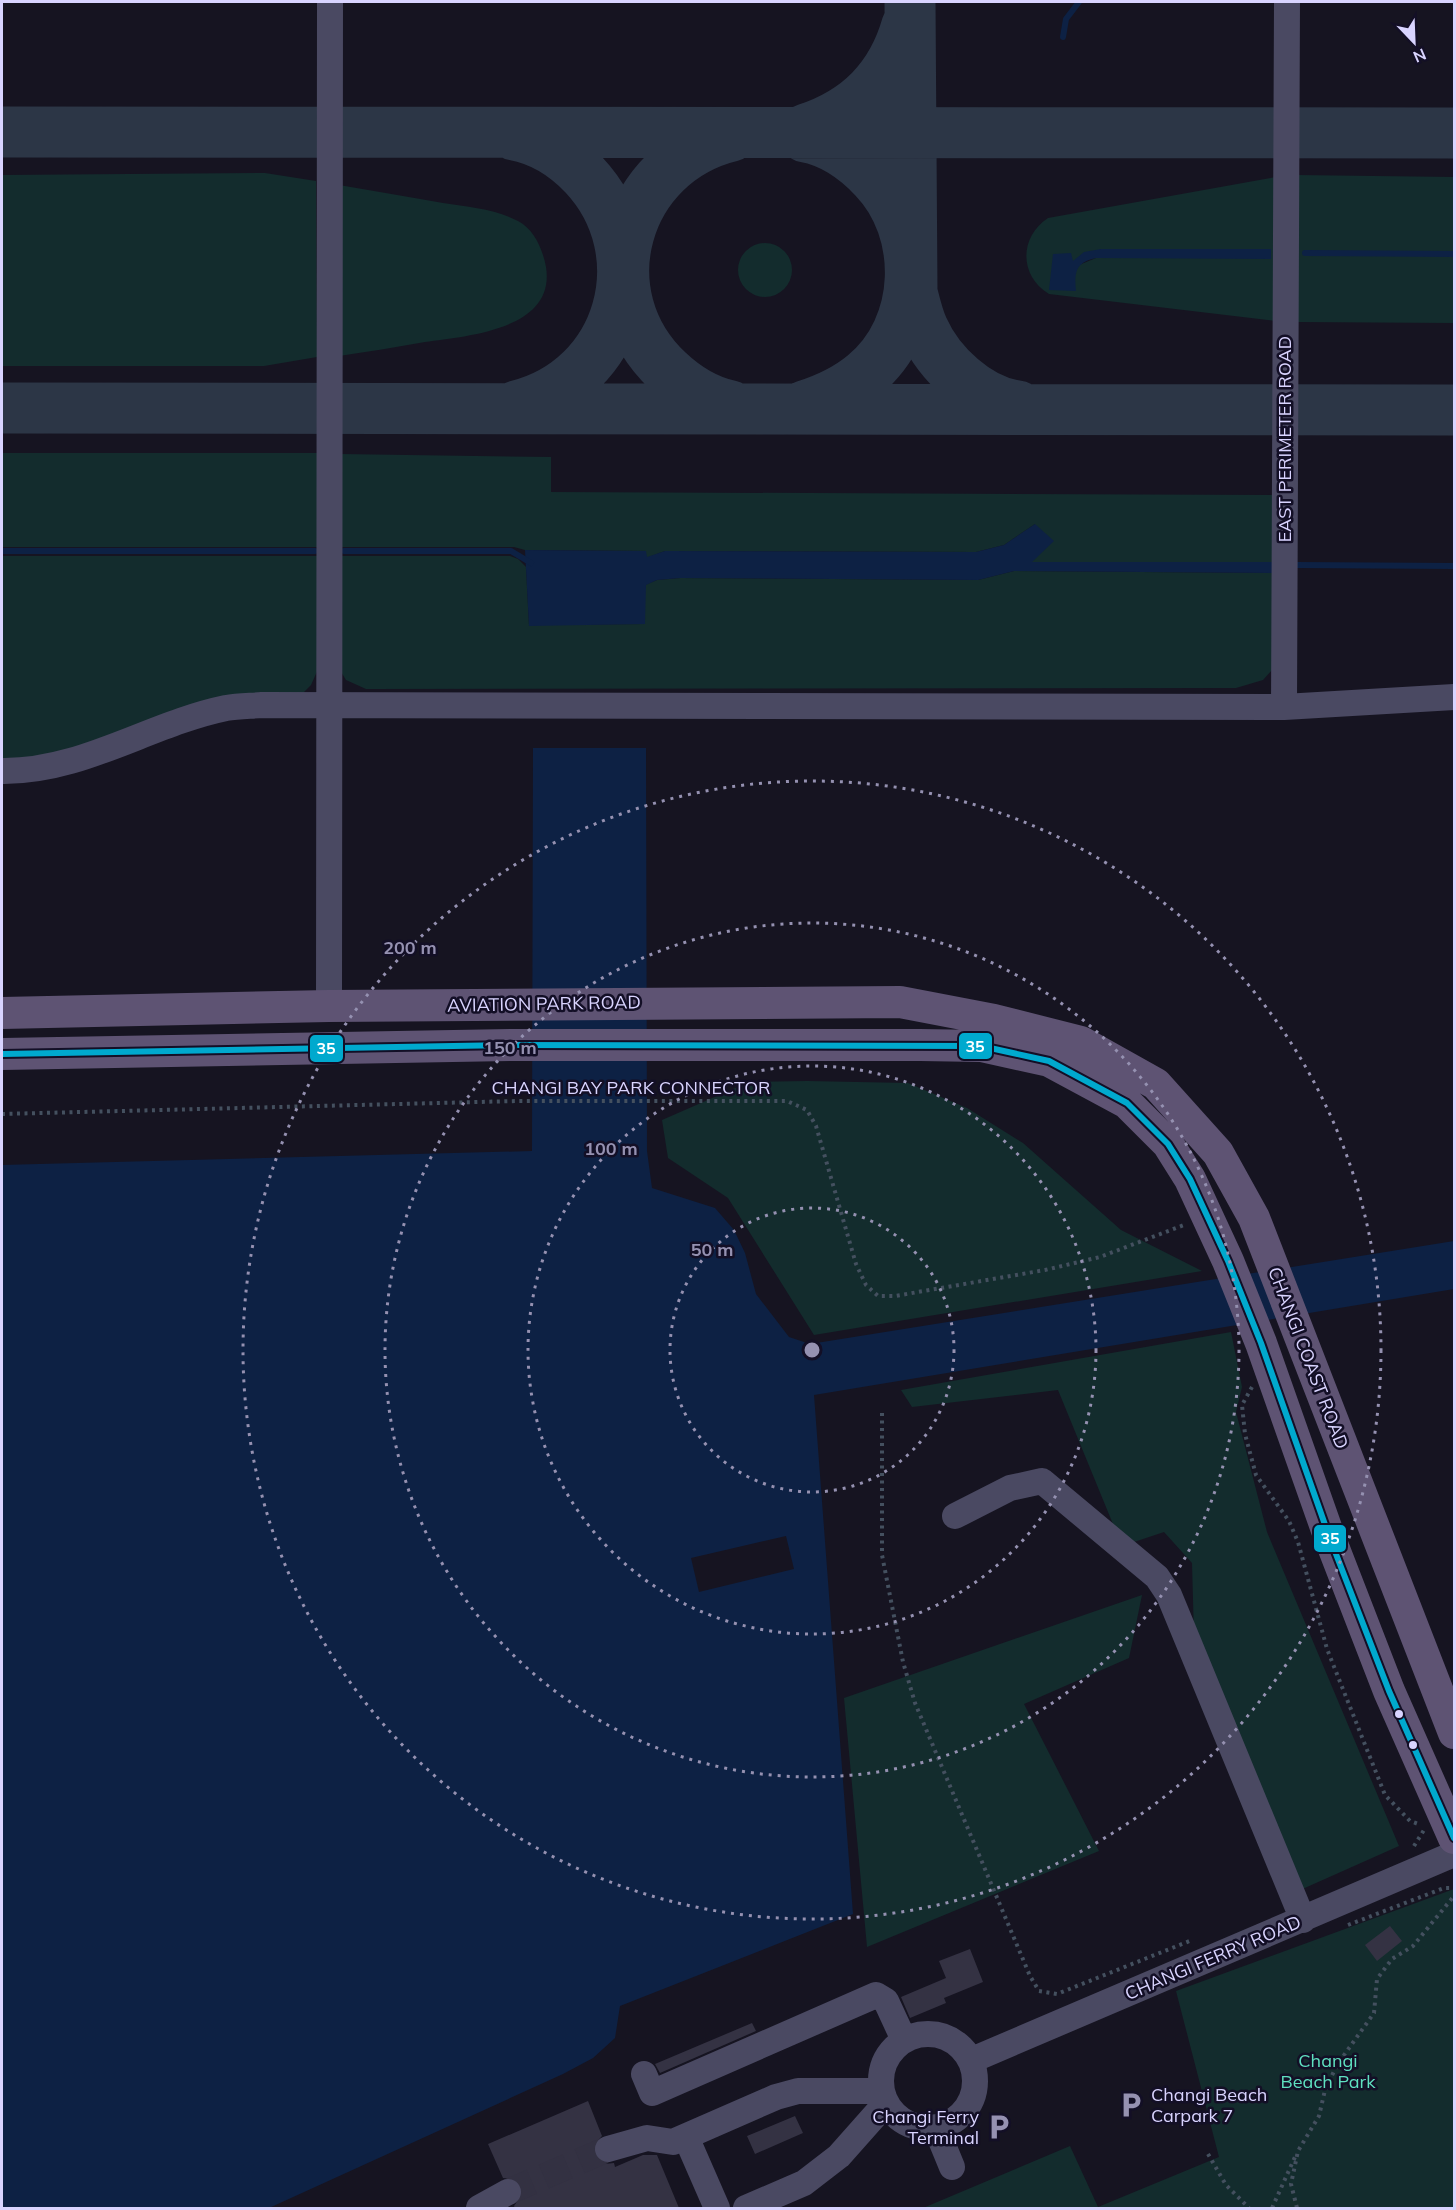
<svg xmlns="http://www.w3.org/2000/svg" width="1456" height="2210" font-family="Mulish,sans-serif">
<rect width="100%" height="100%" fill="#161421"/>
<path fill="#132c2d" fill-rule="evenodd" d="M265 173 316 181 317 357 264 366H2V175Z
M1296 175 1454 177V323L1296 322Z
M1276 177V321L1049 294C1019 276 1019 237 1048 218ZM1101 249 1271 250V258H1096L1079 265 1074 273 1053 254 1072 262Z
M339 185C374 191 409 197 443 203 469 207 495 209 518 221 534 229 543 250 546 267 556 330 466 336 425 342 396 347 367 352 339 356Z
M738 270a27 27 0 1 1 54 0a27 27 0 1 1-54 0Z
M2 453H319V547H2Z
M340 454 551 457V492L1277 495 1276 562H1031L1035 524 1004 545 976 552 665 551 646 558V551L525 550 514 547H340Z
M2 556H319V667L311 685 303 693 57 756 2 761Z
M341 556H510L518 559 526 567 529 625 644 624 645 585 657 580 680 578 978 580 1014 571 1276 573 1272 670 1263 680 1236 688 366 689 346 680 340 670Z
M807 1081 908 1083 967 1108 1023 1143 1121 1230 1202 1271 814 1335 728 1198 668 1158 662 1120 749 1082Z
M1231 1332 1242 1387 1236 1412 1267 1532 1399 1846 1298 1891 1194 1636 1192 1563 1164 1532 1122 1546 1058 1390 912 1407 901 1390Z
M1142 1595 1129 1658 1024 1704 1099 1851 867 1947 844 1698Z
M1454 1889V2208H923L1070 2146 1098 2207 1219 2157 1176 1991Z"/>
<path fill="#0d2144" d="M1101 249H1271V259L1096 258C1076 262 1074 272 1076 291L1049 290 1053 254 1071 253 1073 261 1084 252Z
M1035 524 1054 541 1032 562H1276V573L1014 571 978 580 680 578 657 580 646 585 645 624 529 626 525 550 646 551 647 557 665 551 976 552 1004 545Z
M533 748H646L647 1151 652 1188 715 1208 734 1230 745 1253 756 1294 789 1337 810 1344 1454 1241V1289L814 1395 853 1914 620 2006 615 2038 593 2058 563 2074 269 2208H2V1165L532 1151Z"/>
<path fill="#161421" d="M786 1536 794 1569 699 1592 691 1558Z"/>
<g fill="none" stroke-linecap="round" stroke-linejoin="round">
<path stroke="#0d2144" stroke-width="6" d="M1063 37 1066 19 1079 2
M1305 253 1454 254
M2 551H315
M344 551H511L531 563
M1295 565 1454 566"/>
<path stroke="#2c3646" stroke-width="51" d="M910 2 912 292C915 304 918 317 923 328 939 364 978 401 1018 406
M806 129C858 112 892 78 907 25
M2 132 1454 133
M514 135C541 140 565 155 584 175 657 253 622 380 516 406
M731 406C707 401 686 388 668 371 586 294 624 162 732 136
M804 406C826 399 846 390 864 375 923 327 925 231 874 178 855 158 833 142 805 137
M2 408 1454 410"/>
</g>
<path fill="#343243" d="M1390 1926 1402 1941 1377 1961 1365 1945Z
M970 1949 983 1982 944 1998 946 2003 910 2018 901 1997 946 1978 939 1961Z
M752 2023 756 2031 660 2073 655 2064Z
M588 2101 602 2136 593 2146 597 2159 605 2164 614 2163 615 2167 643 2155H657L679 2208H515L514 2206 523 2193 521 2185 515 2179 503 2178 488 2144Z
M795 2116 803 2133 755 2154 747 2136Z"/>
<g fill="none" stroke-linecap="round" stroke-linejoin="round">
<path stroke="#333142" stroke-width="26" stroke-dasharray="26 13" stroke-linecap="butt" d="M508 2192 608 2149"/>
<path stroke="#44505f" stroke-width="4" stroke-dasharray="3 4.5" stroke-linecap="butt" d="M2 1114 517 1101H787L807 1110 816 1126 856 1264 866 1285 878 1296H895L1045 1270 1100 1257 1184 1225
M1252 1387 1242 1405 1245 1434 1256 1475 1289 1521 1298 1542 1327 1649 1385 1795 1410 1821 1421 1825
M882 1413V1555L903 1662 915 1703 1030 1976 1039 1991 1057 1994 1192 1940
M1414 1846 1424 1830
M1348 1925 1444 1888H1454
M1208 2154 1226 2185 1249 2208
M1272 2208 1295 2157
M1297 2208 1291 2184 1298 2151 1319 2116 1325 2090 1337 2065 1374 2013 1377 1979 1392 1959 1413 1946 1454 1896"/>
<path stroke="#4a4962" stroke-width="26" d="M1284 707 1287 2
M2 771C82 772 149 724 226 708 238 706 250 706 262 705L1284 707 1454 697
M329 1006 330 2
M955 1516 1010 1488 1042 1481 1157 1577 1169 1595 1303 1920
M881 2081a47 47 0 1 1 94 0a47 47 0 1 1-94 0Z
M972 2060 1454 1854
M644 2074 652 2093 876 1995 886 2001 904 2040
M936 2128 952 2167
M686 2137 717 2208
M608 2149 647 2138 673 2142 776 2097 798 2091H881
M479 2208 508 2192
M746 2208 804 2183 839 2156 886 2103"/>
<path stroke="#5e5373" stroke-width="32" d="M2 1013 329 1006 900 1002 994 1020 1081 1042 1156 1084 1218 1153 1254 1218 1454 1733
M2 1054 514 1045H920L981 1046 1049 1061 1127 1103 1168 1144 1190 1179 1228 1261 1261 1343 1329 1536 1389 1691 1454 1838"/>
<defs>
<path id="bus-1" d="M2 1054 514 1045 981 1046 1049 1061 1127 1103 1168 1144 1190 1179 1228 1261 1261 1343 1329 1536 1389 1691 1454 1838"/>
</defs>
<use href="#bus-1" stroke="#130f26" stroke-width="10"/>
<use href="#bus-1" stroke="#00a9ce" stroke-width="6"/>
</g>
<g fill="none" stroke="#9591b1" stroke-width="3" stroke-dasharray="3 6">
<circle cx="812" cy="1350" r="142"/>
<circle cx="812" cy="1350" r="284"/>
<circle cx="812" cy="1350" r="427"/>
<circle cx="812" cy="1350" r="569"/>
</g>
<defs>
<symbol id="parking-bare" viewBox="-9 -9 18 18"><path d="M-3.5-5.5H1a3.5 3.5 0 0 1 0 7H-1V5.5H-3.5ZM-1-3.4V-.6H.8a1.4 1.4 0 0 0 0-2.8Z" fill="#9591b1" stroke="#130f26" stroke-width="2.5" paint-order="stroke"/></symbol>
</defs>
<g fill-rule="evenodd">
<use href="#parking-bare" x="1112" y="2086" width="38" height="38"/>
<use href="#parking-bare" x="980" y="2108" width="38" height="38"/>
</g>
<g fill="#d9d4ff" stroke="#130f26" stroke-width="2">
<circle cx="1399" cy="1714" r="5"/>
<circle cx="1413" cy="1745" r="5"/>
</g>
<g text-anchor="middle" stroke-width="5" stroke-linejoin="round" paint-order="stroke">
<g font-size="18" fill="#d9d4ff" stroke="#130f26">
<text transform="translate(1285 439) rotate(-90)" y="6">EAST PERIMETER ROAD</text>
<text transform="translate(544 1004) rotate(-1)" y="6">AVIATION PARK ROAD</text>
<text x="631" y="1094">CHANGI BAY PARK CONNECTOR</text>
<text transform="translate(1308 1358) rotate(69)" y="6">CHANGI COAST ROAD</text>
<text transform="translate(1213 1958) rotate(-23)" y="6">CHANGI FERRY ROAD</text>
</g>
<g font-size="18" fill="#5fe0c0" stroke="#130f26">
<text x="1328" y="2067">Changi<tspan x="1328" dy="21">Beach Park</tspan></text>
</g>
<g font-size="18" fill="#d9d4ff" stroke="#130f26" text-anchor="start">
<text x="1151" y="2101">Changi Beach<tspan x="1151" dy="21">Carpark 7</tspan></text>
<text x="979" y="2123" text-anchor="end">Changi Ferry<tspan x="979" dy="21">Terminal</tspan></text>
</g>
</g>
<circle cx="812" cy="1350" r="9" fill="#9591b1" stroke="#130f26" stroke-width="3"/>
<g font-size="18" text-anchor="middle" font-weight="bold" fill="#9591b1" stroke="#130f26" stroke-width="5" stroke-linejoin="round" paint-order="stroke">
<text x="410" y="954">200 m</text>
<text x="510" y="1054">150 m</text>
<text x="611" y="1155">100 m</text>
<text x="712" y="1256">50 m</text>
</g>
<g stroke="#130f26" stroke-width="2">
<rect x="958" y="1032" width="35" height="28" rx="6" fill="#00a9ce"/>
<rect x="309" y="1034" width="35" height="29" rx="6" fill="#00a9ce"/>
<rect x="1313" y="1524" width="34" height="29" rx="6" fill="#00a9ce"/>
</g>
<g font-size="16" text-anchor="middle" font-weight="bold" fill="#fff">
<text x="975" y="1052">35</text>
<text x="326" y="1054">35</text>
<text x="1330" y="1544">35</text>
</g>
<rect width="1456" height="2210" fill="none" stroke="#d9d4ff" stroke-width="6"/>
<g transform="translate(1414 42) rotate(157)" stroke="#130f26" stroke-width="4.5" paint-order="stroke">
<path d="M0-4.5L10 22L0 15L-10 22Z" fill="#d9d4ff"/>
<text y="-9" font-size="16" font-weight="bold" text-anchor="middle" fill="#d9d4ff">N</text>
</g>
</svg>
